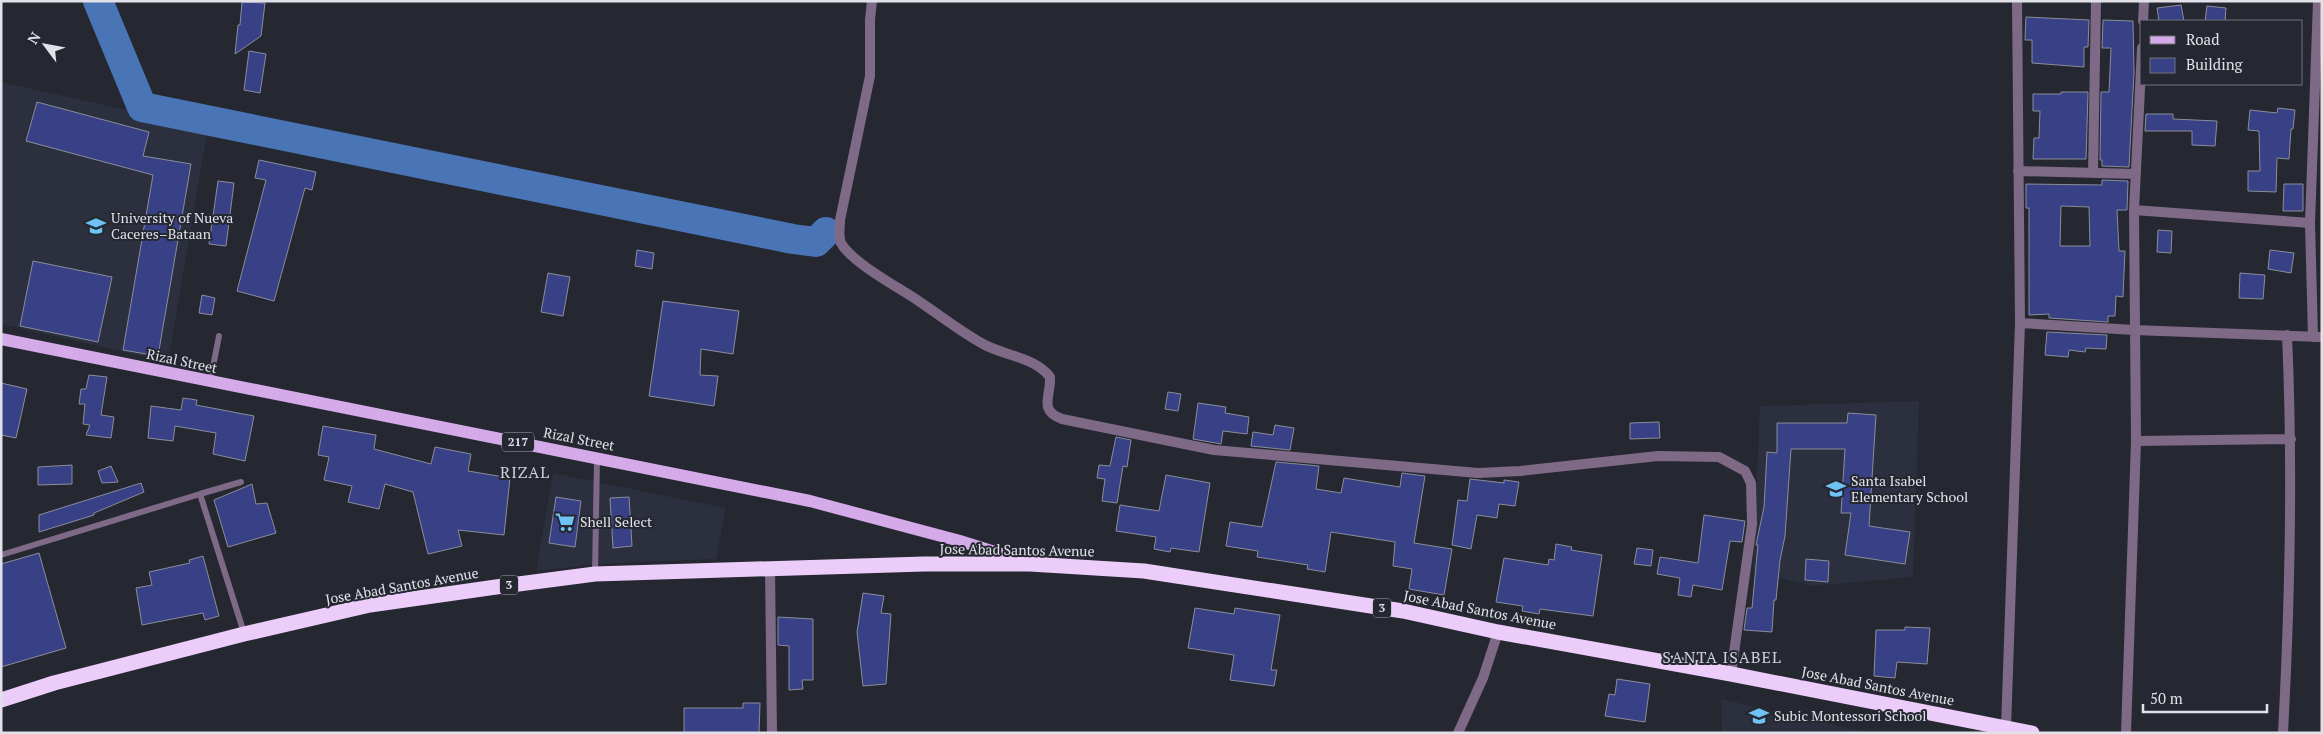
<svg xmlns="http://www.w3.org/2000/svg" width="2323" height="734" font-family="'PT Serif',serif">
<rect width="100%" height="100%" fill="#252831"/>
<path fill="#2b2f3e" d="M1 82 208 128 168 362 1 324Z
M1919 401 1913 577 1812 586 1753 571 1760 406Z
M553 473 726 508 716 559 596 564 536 571Z
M1721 699 1869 733H1722Z"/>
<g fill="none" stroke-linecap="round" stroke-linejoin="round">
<path stroke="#4974b6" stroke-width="30" d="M98 1 142 107 793 239 816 242 826 232"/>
</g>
<path fill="#394186" stroke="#8a8d99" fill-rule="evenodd" d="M242 2 265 3 261 36 235 54 238 25H240Z
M2181 5 2184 21H2159L2157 8Z
M2207 6 2226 8 2225 21H2205Z
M2026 17 2089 20 2088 47H2084V67L2032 63V40H2025Z
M2103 20 2133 21 2134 72 2129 167 2102 166V160H2100L2101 92H2109L2111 48H2102Z
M249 51 266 54 260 93 244 90Z
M2061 92H2088L2086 159H2033L2034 138H2039L2040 111H2033V94H2061Z
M37 102 149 132 143 156 191 164 158 356 123 350 153 175 26 141Z
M2278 108 2295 110 2293 129H2291L2289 159 2277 158 2276 192 2248 191V171H2260L2259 131 2248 130 2250 110 2277 113Z
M2146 114H2173V119L2217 121 2215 146 2192 145V131H2145Z
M259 160 316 172 312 190 305 188 274 301 237 291 266 180 255 178Z
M2102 180 2128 181 2127 210H2117L2119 251H2125L2123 297 2116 296 2115 316H2108V322L2049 318V314L2029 315V208H2026V184L2102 185ZM2061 206 2089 207 2090 246H2060Z
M218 181 234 183 226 246 209 244Z
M2284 184H2303V211H2283Z
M2158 230 2172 231 2171 253 2157 252Z
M637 250 654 253 652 269 635 266Z
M2270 250 2294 253 2291 273 2268 269Z
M33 261 112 277 98 342 20 326Z
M548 273 570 277 563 316 541 312Z
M2240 273 2265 275 2263 299 2239 298Z
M202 295 215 298 212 315 199 313Z
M663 301 739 311 733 354 701 349 700 375 718 376 714 406 649 396Z
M2047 332 2107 335 2106 349 2086 348 2085 352 2069 350 2068 357 2045 355Z
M89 375 107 377 101 415 114 417 111 438 86 435 90 425 83 424 85 404H79L81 389H86Z
M1 383 27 389 16 438 1 435Z
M1168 392 1181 394 1178 411 1165 409Z
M183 398 197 400 196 405 254 416 245 461 213 454 216 433 175 426 173 441 148 438 151 406 181 410Z
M1198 403 1226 407 1225 413 1249 417 1247 434 1223 431 1221 444 1193 439Z
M1848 413 1876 415 1869 526 1910 532 1905 564 1845 555 1851 513H1841L1845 449H1791L1785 536 1780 560 1776 600H1774L1772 632 1744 630 1747 608H1752L1758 545H1756L1764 507 1767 452 1777 453V423H1847Z
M1659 422 1660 438 1630 439V423Z
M1275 425 1294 428 1290 450 1251 446 1253 432 1273 435Z
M323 426 376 435 374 449 431 464 435 447 471 454 468 471 510 478 504 535 458 530 462 546 428 554 413 492 385 484 379 509 348 502 352 486 324 480 329 457 318 455Z
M1116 437 1131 440 1127 467 1123 466 1117 503 1102 501 1105 479 1097 478 1099 465 1110 466Z
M1276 462 1319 466 1316 489 1341 493 1344 478 1400 487 1402 473 1425 476 1414 543 1452 549 1444 595 1409 589 1412 569 1393 566 1395 542 1331 532 1325 572 1307 569 1308 565 1257 557 1258 551 1226 546 1230 522 1262 527Z
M72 465V484L38 485V467Z
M111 466 118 482 102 483 98 471Z
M1166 475 1210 483 1199 552 1171 548 1170 552 1154 549 1156 537 1116 531 1120 505 1159 511Z
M1470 479 1504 483V480L1519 482 1515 506 1499 504 1497 518 1477 515 1471 549 1452 545 1458 500 1467 501Z
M141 483 144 492 94 513V515L39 532V515Z
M252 484 256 504 267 503 276 533 228 547 214 500Z
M556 497 581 501 575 547 549 543Z
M629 497 632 546 613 548 610 498Z
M1704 515 1745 521 1742 542 1730 541 1722 590 1693 585 1691 597 1678 595 1680 578 1657 574 1660 557 1698 563Z
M1556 544 1572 547 1571 550 1602 555 1593 616 1540 609 1539 614 1522 611 1523 606 1496 602 1504 558 1548 565 1549 559 1554 560Z
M1637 548 1653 550 1651 566 1634 564Z
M39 553 66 648 1 667V564Z
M203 556 219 616 205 620 203 613 142 625 136 588 152 585 149 572 190 563 189 560Z
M1806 559 1829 561 1828 582 1805 580Z
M863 593 884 596 881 613 891 614 886 684 863 686 857 632Z
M1195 608 1234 614 1235 608 1280 615 1271 670H1277L1274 686 1230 680 1234 655 1188 648Z
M778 617 813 619V680H802L803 689 789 690V646L778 645Z
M1905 627 1930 628 1927 664 1897 662 1895 678 1874 676 1876 630H1905Z
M1617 679 1650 684 1645 722 1605 716 1609 694 1615 695Z
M743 703H760L759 733H684V708H743Z"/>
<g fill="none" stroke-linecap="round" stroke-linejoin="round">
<path stroke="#7e6987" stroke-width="6" d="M210 382 219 336
M200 494 241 482
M1 555 200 494 244 633
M595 574 597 458"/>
<path stroke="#7e6987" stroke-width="10" d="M872 1 870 20V76L840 220C840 228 838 236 841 243 852 263 900 288 920 302 941 316 961 332 983 344 1005 356 1035 357 1050 377 1051 397 1038 410 1062 419L1214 450 1478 473 1520 471 1658 456 1719 457 1745 471 1751 483 1752 524 1731 674
M2143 21 2144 1
M2018 171 2136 174
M2093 172 2096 1
M2134 210 2310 223
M2020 323 2134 330 2322 337
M2313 337 2310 223 2318 1
M2136 441 2291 439
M770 568 772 733
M2006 728 2020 323 2017 1
M1458 733 1483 678 1498 632
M2126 733 2136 441 2134 210 2142 48
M2283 733C2290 601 2293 468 2287 335"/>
<path stroke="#d5aae8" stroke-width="12" d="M1 339 810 501 960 541 1023 561"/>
<path stroke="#eccdfa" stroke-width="15" d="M1 700 54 683 244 634 370 605 496 587 595 574 924 564H1030L1144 571 1403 611 1498 632 1731 674 2032 733"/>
</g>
<defs>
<symbol id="university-bare" viewBox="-9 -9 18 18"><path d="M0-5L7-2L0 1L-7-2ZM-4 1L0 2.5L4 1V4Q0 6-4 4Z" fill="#6fc2f4" stroke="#252831" stroke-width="2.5" paint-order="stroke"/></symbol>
<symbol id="school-bare" viewBox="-9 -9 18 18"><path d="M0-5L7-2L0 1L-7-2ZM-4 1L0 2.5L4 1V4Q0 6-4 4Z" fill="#6fc2f4" stroke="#252831" stroke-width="2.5" paint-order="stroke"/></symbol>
<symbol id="supermarket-bare" viewBox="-9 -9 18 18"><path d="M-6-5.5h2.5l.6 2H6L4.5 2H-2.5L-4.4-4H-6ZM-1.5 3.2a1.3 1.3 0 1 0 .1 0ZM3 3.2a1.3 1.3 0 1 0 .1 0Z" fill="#6fc2f4" stroke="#252831" stroke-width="2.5" paint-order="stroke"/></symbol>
</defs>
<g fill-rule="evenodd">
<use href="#university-bare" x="82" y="212" width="28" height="28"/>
<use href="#school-bare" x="1822" y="475" width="28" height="28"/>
<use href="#supermarket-bare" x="551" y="508" width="28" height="28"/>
<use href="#school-bare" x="1745" y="702" width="28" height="28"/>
</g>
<g text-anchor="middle" stroke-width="4" stroke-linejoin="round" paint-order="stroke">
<g fill="#252831" stroke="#a9aab2" stroke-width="1">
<rect x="502" y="432.5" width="32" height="19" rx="4"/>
<rect x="500" y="575.5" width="18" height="19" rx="4"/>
<rect x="1373" y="598.5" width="18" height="19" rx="4"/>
</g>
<g font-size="12" font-weight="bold" fill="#e1e2e9">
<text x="518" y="446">217</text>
<text x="509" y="589">3</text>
<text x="1382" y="612">3</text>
</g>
<g font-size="14" fill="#e1e2e9" stroke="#252831" text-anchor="start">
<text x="111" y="223">University of Nueva<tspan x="111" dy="16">Caceres–Bataan</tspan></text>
<text x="1851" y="486">Santa Isabel<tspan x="1851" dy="16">Elementary School</tspan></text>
<text x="580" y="527">Shell Select</text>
<text x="1774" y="721">Subic Montessori School</text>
</g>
<g font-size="14" fill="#e1e2e9" stroke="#252831">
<text transform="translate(182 361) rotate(12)" y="5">Rizal Street</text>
<text transform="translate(579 439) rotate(11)" y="5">Rizal Street</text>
<text transform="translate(1017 550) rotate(1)" y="5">Jose Abad Santos Avenue</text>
<text transform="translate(402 586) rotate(-10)" y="5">Jose Abad Santos Avenue</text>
<text transform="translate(1480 610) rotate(11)" y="5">Jose Abad Santos Avenue</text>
<text transform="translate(1878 686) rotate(11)" y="5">Jose Abad Santos Avenue</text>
</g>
<g font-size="16" letter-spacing="1" fill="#cdd0dd" stroke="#252831">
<text x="525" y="478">RIZAL</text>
<text x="1722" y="663">SANTA ISABEL</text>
</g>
</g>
<rect width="2323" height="734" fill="none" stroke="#e1e2e9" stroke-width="5"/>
<rect x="2140" y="20" width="162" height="65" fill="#252831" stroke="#70727b"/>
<rect x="2150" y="36" width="25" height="8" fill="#d5aae8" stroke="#70727b"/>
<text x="2186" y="45" font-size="15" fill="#e1e2e9">Road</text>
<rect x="2150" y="58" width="25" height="15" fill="#394186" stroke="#70727b"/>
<text x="2186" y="70" font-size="15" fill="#e1e2e9">Building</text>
<g transform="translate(45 45) rotate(302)" stroke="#252831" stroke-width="4" paint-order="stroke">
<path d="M0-4L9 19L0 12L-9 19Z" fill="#e1e2e9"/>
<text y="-8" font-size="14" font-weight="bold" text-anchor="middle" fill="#e1e2e9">N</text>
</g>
<path d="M2143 704v8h124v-8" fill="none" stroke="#e1e2e9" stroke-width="2.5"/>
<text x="2150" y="704" font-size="15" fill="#e1e2e9" stroke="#252831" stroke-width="4" paint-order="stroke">50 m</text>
</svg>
